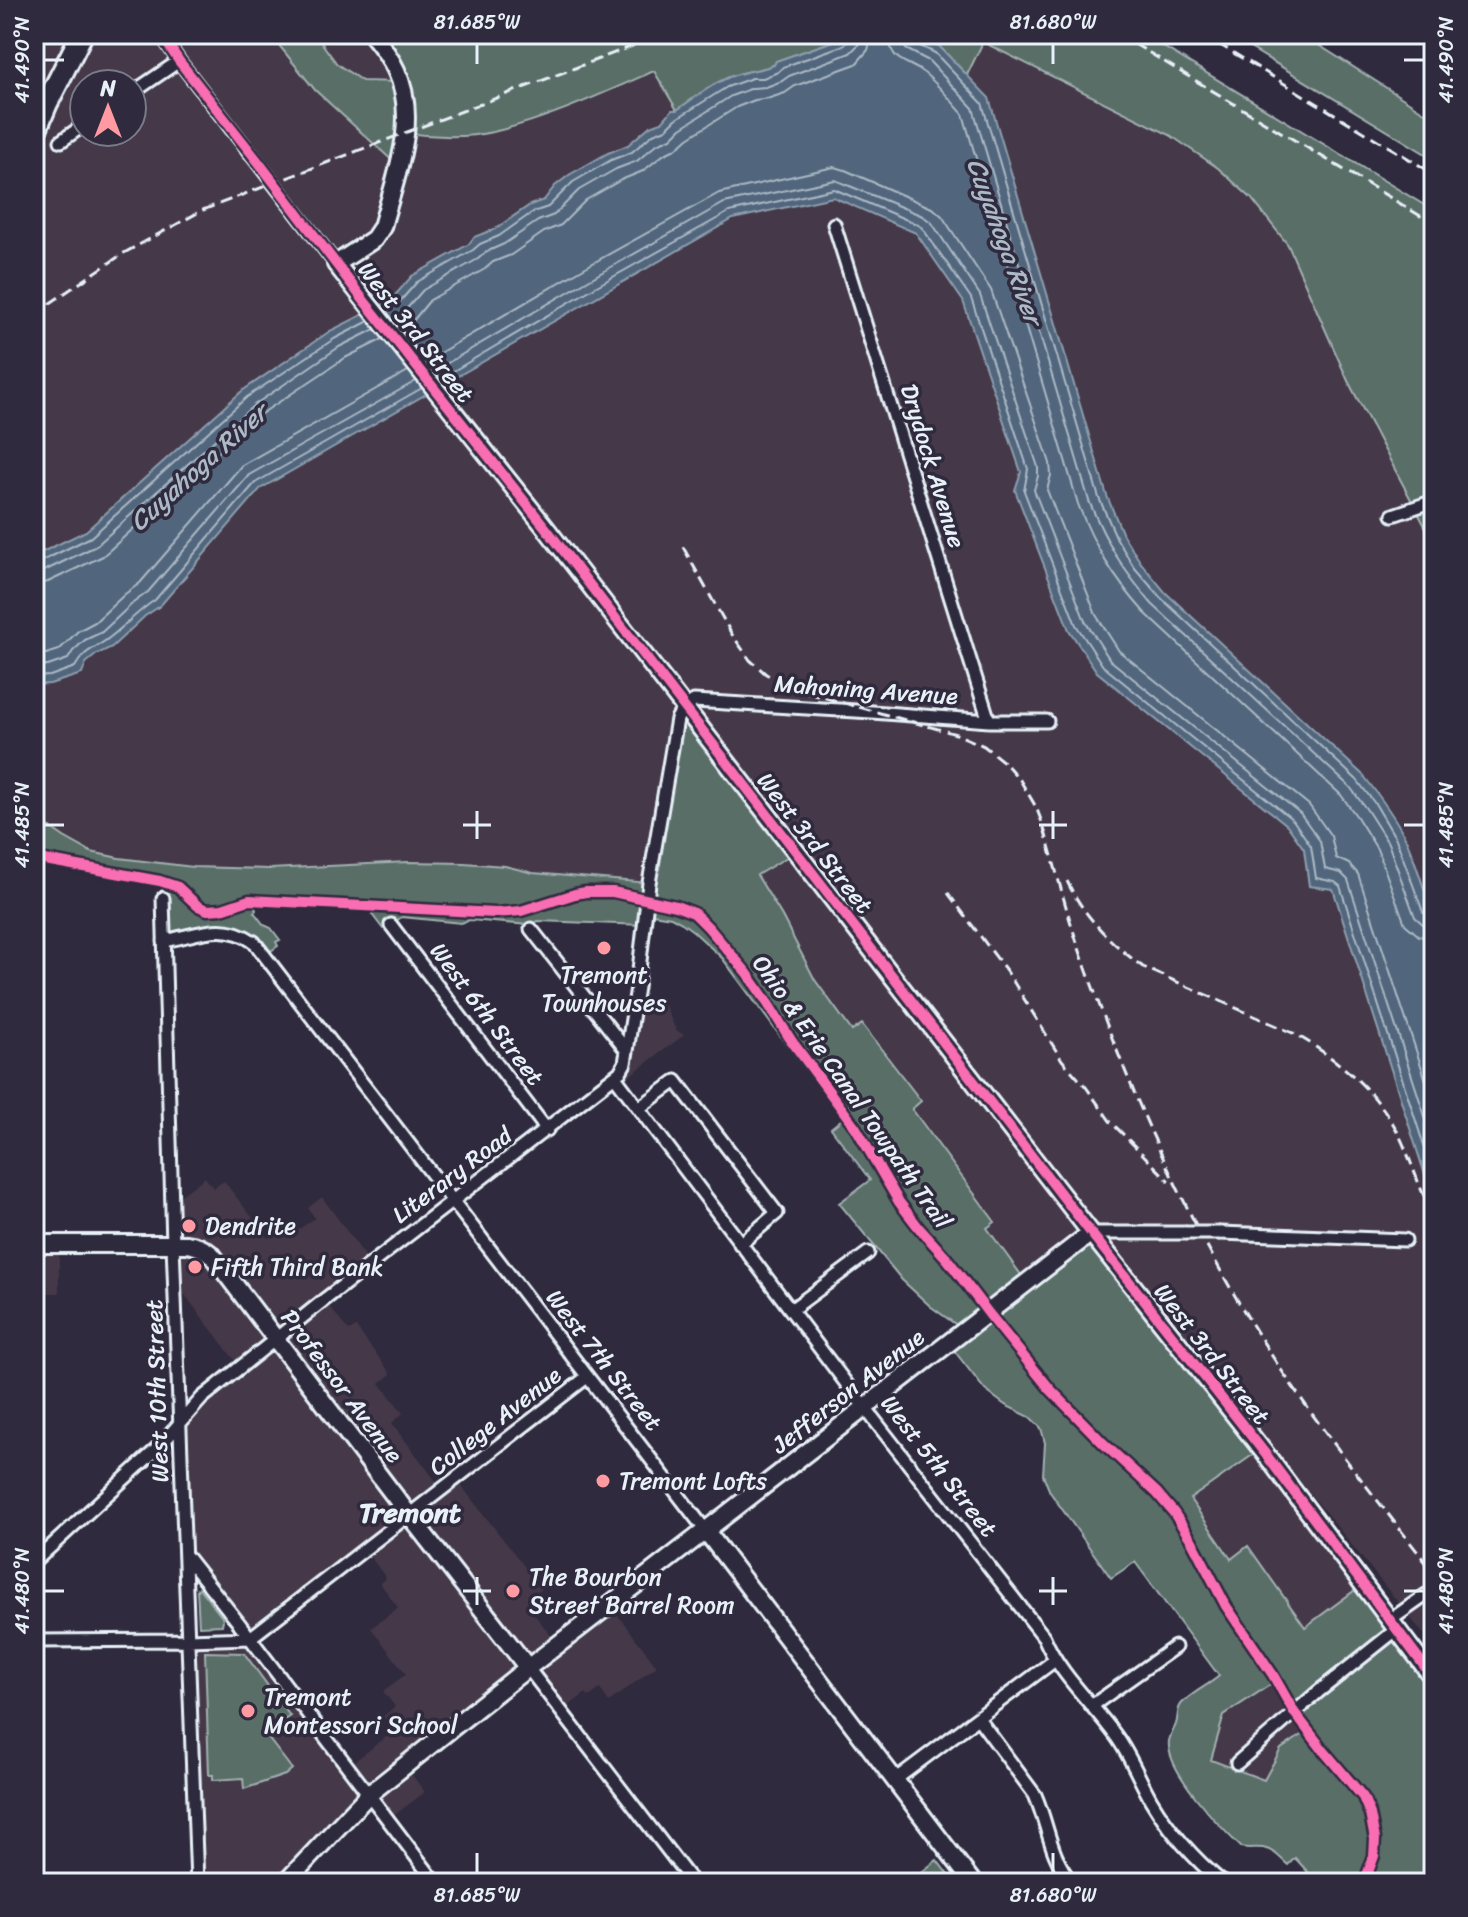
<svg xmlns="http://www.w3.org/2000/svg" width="1468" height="1917" font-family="Sriracha,sans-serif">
<rect width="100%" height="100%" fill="#2f2a3d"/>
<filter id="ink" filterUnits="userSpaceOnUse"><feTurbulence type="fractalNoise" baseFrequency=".0125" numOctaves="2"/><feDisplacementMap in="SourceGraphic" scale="16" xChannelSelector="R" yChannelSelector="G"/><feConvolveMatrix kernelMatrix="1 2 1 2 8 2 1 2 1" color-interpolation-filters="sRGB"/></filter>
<g filter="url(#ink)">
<path fill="#443948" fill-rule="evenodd" d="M34 34H270L315 90 407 133 423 135 447 136 491 133 540 117 654 71 677 110 672 111 662 122 650 126 628 145 608 153 555 186 544 200 530 205 495 229 474 237 469 244 412 276 390 301 330 331 242 391 86 531 34 556ZM84 84H132V132H84Z
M315 34H372L401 82H362L337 64Z
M982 42 1170 135 1218 168 1251 198 1288 245 1348 381 1434 376V1647L1230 1394 1092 1234 1027 1284 987 1228 995 1222 912 1109 921 1102 862 1025 853 1031 815 980 782 916 707 893 641 882 533 873 505 866 408 862 237 869 193 867 119 858 91 852 64 837 34 816V685L50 684 82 674 86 663 97 654 112 647 145 616 160 606 260 489 733 219 833 197 916 233 967 75Z
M636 996 656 998 665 1006 676 1030 684 1035 620 1083Z
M205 1177 213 1188 224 1181 268 1238 285 1225 292 1234 315 1218 308 1208 322 1197 371 1264 324 1300 349 1331 356 1327 391 1374 380 1383 403 1413 392 1423 442 1489 456 1479 542 1589 526 1603 558 1645 610 1605 657 1666 609 1702 600 1689 589 1697 586 1693 562 1711 529 1668 405 1766 425 1792 388 1820 369 1795 285 1883H197L188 1640 248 1638 185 1556 181 1423 240 1367 175 1282 172 1202ZM365 1550 386 1578 380 1583 398 1608 371 1628 406 1674 383 1691 395 1707 383 1716 394 1731 347 1767 250 1638Z
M34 1201H45L46 1243 59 1244V1293H34Z
M1261 1449 1362 1585 1305 1627 1249 1547 1231 1559 1189 1499Z
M1276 1681 1294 1712 1309 1731 1281 1749 1264 1780 1211 1760 1224 1715Z"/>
<path fill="#5a6e67" stroke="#a1b0b0" stroke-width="2" fill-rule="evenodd" d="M270 34H315L337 64 362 81 400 82 372 34H854L776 61 774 65C758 71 742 71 725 79 708 86 692 100 677 110L654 71C602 94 548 119 493 132 467 138 433 137 407 133L398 166 315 90Z
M906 34H1142L1434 211V543L1348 381 1288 245 1251 198 1218 168 1170 135 983 42 967 75 939 46Z
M1227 34H1301L1434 118V159Z
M684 707 797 851 757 875 782 916 815 980 852 1031 862 1024 921 1101 912 1109 995 1222 987 1228 1027 1283 1091 1233 1261 1449 1190 1499 1231 1559 1248 1546 1305 1627 1362 1585 1434 1679V1883H1318L1295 1858 1288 1865C1280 1858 1274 1850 1263 1848 1255 1847 1249 1849 1241 1847 1221 1828 1165 1770 1169 1741 1170 1735 1174 1730 1176 1724 1178 1718 1177 1712 1180 1706 1187 1695 1209 1685 1219 1676L1135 1562 1111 1578 1050 1492 1043 1475 1045 1443 1041 1428 1030 1417 1005 1405 985 1390 949 1344 965 1331 930 1306 902 1280 839 1203 870 1180 831 1128 842 1119 722 958 693 931 682 923 671 917 646 913 644 925 538 921 533 924 531 929 529 925 470 920 461 923 402 917 383 929 370 912 254 905 256 910 254 912 264 925 271 928 280 940 276 942 278 946 265 955 231 930 164 941 162 882 170 885 173 880 66 859 34 851V816L64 837 91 852 119 858 193 867 269 869 408 862 464 863 505 866 533 873 649 883ZM1276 1681 1294 1712 1308 1731 1281 1749 1264 1780 1211 1760 1224 1715Z
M199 1588 222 1617 223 1620 222 1625 199 1626 197 1589Z
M205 1652 244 1653 290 1716 274 1727 277 1732 268 1738 292 1769 285 1775 244 1789 243 1778 213 1780V1775H209Z
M937 1860 954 1883 909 1882Z"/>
<path fill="#51667c" stroke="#8d9eae" stroke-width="2" d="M854 34H906L939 46 989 98 1107 496 1123 535 1141 563 1165 592 1363 775C1378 794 1394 815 1405 837 1417 864 1425 892 1434 920V1203L1333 889 1309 886 1304 849 1287 825 1097 672 1069 630 1015 490 1021 472 963 301 916 233 833 197 733 219 260 489 160 606 145 616 112 647 97 654 86 663 82 674 50 684 34 685V556L86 531 242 391 330 331 390 301 412 276 469 244 474 237 495 229 530 205 544 200 555 186 569 175 608 153 628 145 650 126 662 122 672 110H677C692 100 708 86 725 79 742 71 758 71 774 65L776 61Z"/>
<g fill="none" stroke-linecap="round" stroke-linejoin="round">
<path stroke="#acb9c6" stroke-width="2" d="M889 34C890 62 903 59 921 71 934 79 953 103 963 114L1078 504C1095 548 1113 577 1144 612L1341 795 1357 817 1377 849 1405 924 1419 936 1434 939
M901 34 902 43 906 49 929 61 973 108 1089 501C1107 544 1122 569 1152 604L1350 787 1367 810 1388 843 1415 917 1424 925 1434 927
M911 34 914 43 935 53 982 103 1099 498 1117 539 1134 567 1160 597 1357 780 1376 805 1396 839 1423 912 1428 916 1434 917
M387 312 396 306 417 282 473 250 480 244 499 236 533 212 548 207 573 182 611 160 632 152 653 134 666 129 676 119 727 87 752 78H763L778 72 783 67 844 45 849 40V34
M393 320 403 313 423 290 478 259 486 252 504 244 538 221 554 215 579 190 616 169 637 161 657 144 671 138 681 128 731 96 753 88 766 87 782 81 789 76 850 53 858 45 860 34
M401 329 412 322 430 300 485 269 493 262 511 255 544 232 561 225 586 200 621 180 643 171 663 155 677 148 688 138 737 107 755 100 770 98 785 93 795 86 856 64 868 50 872 34
M426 361 584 268 719 193 834 167 845 170 934 209 942 216 991 290 1050 463 1051 475 1047 490 1096 615 1119 651 1309 805 1331 836 1336 858 1349 864 1358 874 1434 1105
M434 371 590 279 724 203 835 180 923 216 932 223 980 295 1038 467V476L1034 490 1085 621 1110 660 1300 813 1320 841 1325 869 1341 873 1348 880 1434 1144
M440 379 595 287 729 212 834 189 919 225 923 229 971 298 1028 469 1024 491 1076 625 1103 666 1293 820 1311 846 1316 878 1335 882 1340 886 1434 1177
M34 563 40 562 91 537 247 397 334 339 369 321
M34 573 44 571 96 546 254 405 339 347 375 329
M34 585 48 582 103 556 261 414 345 358 383 339
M34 654H46L59 650 78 631 95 622 125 594 140 583 242 465 408 371
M34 666H48L68 659 73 651 85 640 102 632 133 603 148 592 249 475 416 381
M34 677 50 676 75 667C84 650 95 649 109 638 125 626 138 611 155 600L255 483 422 388"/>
<defs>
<path id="street" d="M161 34 179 61 336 264
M132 93 179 61
M61 141 84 125
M834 224 989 721
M1393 515 1434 501
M163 898 173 1244 197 1883
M391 925 547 1130
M531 929 627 1051
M164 941C198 935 223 920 254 942L706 1531
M615 1077 858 1399 1044 1637C1059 1674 1092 1703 1116 1736 1130 1755 1139 1779 1151 1800 1170 1832 1194 1859 1223 1883
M639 1108 676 1081 777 1213 740 1244
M1091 1233H1185
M1220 1233 1405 1240
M791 1310 868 1253
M186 1556 238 1622 436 1883
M34 1562 159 1447 202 1398 324 1300 620 1072 625 1063 627 1051 637 987 649 883 677 719 684 707 694 701 872 712 989 721H1047
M1389 1621 1426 1595 1434 1594
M34 1641 188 1640 250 1638 587 1377
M528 1668 693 1883
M1093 1705 1175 1647
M978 1718 1035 1795C1049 1827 1049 1855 1072 1883
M1237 1763 1318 1692 1396 1630
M896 1779 1055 1660"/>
<path id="secondary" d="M372 34C381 45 390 57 396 70 420 120 395 178 382 227L374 239 336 264 545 527 1091 1233 1267 1456 1434 1679
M34 1244H186C197 1245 204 1248 212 1255L409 1515 528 1668
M706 1531 973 1883
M285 1883 368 1795 516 1677 1091 1233"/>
<path id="highway" d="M34 134 47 103 82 34"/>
</defs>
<use href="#street" stroke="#e8f1f8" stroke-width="17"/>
<use href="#secondary" stroke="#e8f1f8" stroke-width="22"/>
<use href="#highway" stroke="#e8f1f8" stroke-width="26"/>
<use href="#street" stroke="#2f2a3d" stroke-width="11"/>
<use href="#secondary" stroke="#2f2a3d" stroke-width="16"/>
<use href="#highway" stroke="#2f2a3d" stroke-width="20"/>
<path stroke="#e8f1f8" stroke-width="3" stroke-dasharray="12 6" stroke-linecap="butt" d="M1118 34 1434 224
M1202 34 1434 174
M34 314 124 253 203 210 664 34
M683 547 731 633 750 660 766 674 797 690 956 734 984 746 1005 763 1020 780 1036 807 1043 825C1056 868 1066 912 1081 954 1132 1100 1197 1245 1284 1374 1331 1443 1383 1507 1434 1573
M1067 881C1084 917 1112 944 1143 967L1295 1034C1333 1056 1373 1088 1395 1127 1407 1149 1414 1173 1424 1196
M948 893 1008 973 1062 1060 1086 1087 1110 1121 1169 1181"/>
<defs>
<path id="street-bridge" d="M1185 1233H1220"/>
</defs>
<use href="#street-bridge" stroke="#e8f1f8" stroke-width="17" stroke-linecap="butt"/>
<use href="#street-bridge" stroke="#2f2a3d" stroke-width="11"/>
<defs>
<path id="cycleway" d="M161 34 179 61 260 164 365 302 545 527 1091 1233 1267 1456 1434 1679
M34 858 160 881 178 887 198 906 207 910 222 909 249 900 495 913 521 911 575 894 586 892H613L676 906 694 913 708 927 747 973 765 999 791 1040 856 1128 899 1202 919 1228 948 1260 989 1314 1050 1389 1103 1443 1157 1493 1174 1513 1192 1541 1226 1606 1273 1675 1294 1712 1323 1750 1363 1797 1370 1814 1375 1839 1374 1856 1364 1883"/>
</defs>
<use href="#cycleway" stroke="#2f2a3d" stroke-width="15"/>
<use href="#cycleway" stroke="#f96db3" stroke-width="10"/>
</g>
</g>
<path fill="none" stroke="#e8f1f8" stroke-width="3" d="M477 44V64M1053 44V64M44 60H64M1404 60H1424M477 811V839M1053 811V839M44 825H64M463 825H491M1039 825H1067M1404 825H1424M477 1577V1605M1053 1577V1605M44 1591H64M463 1591H491M1039 1591H1067M1404 1591H1424M477 1853V1873M1053 1853V1873"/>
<g fill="#ff9aa2" stroke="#2f2a3d" stroke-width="3">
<circle cx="604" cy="948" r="8"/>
<circle cx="189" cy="1226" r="8"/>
<circle cx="195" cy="1267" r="8"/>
<circle cx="603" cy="1481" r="8"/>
<circle cx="513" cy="1591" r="8"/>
<circle cx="248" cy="1711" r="8"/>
</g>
<g text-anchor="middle" stroke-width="7" stroke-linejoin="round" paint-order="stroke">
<g font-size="24" fill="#e8f1f8" stroke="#2f2a3d">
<text transform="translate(416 332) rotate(52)" y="8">West 3rd Street</text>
<text transform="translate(933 466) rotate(73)" y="8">Drydock Avenue</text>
<text transform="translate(866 690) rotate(4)" y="8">Mahoning Avenue</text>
<text transform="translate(815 843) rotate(52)" y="8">West 3rd Street</text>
<text transform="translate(487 1014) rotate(53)" y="8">West 6th Street</text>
<text transform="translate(852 1092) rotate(55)" y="8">Ohio &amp; Erie Canal Towpath Trail</text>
<text transform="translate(452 1175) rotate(-37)" y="8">Literary Road</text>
<text transform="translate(1212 1354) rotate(52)" y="8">West 3rd Street</text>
<text transform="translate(604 1360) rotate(52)" y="8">West 7th Street</text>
<text transform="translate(342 1386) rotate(53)" y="8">Professor Avenue</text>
<text transform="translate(157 1391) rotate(-92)" y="8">West 10th Street</text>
<text transform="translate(848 1391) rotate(-38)" y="8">Jefferson Avenue</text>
<text transform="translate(495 1421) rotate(-38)" y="8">College Avenue</text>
<text transform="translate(939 1466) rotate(52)" y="8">West 5th Street</text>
</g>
<g font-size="24" fill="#e8f1f8" stroke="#2f2a3d" text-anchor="start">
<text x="604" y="983" text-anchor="middle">Tremont<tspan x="604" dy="28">Townhouses</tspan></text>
<text x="205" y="1234">Dendrite</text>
<text x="211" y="1275">Fifth Third Bank</text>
<text x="619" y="1489">Tremont Lofts</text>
<text x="529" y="1585">The Bourbon<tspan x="529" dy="28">Street Barrel Room</tspan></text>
<text x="264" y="1705">Tremont<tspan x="264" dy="28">Montessori School</tspan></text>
</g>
<g font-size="26" font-style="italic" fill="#acb9c6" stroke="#2f2a3d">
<text transform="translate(1005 241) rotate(70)" y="9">Cuyahoga River</text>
<text transform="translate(198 467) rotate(-42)" y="9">Cuyahoga River</text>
</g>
<g font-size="28" font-weight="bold" fill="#e8f1f8" stroke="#2f2a3d">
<text x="410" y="1522">Tremont</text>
</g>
</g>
<rect width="1468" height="1917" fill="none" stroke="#2f2a3d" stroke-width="88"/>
<g transform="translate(108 108)"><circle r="38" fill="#2f2a3d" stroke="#797a88" stroke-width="2"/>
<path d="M0-6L14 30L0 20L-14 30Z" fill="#ff9aa2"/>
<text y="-12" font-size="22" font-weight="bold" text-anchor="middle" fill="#e8f1f8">N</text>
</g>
<rect x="44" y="44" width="1380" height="1829" fill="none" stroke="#e8f1f8" stroke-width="3"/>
<g font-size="20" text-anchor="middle" fill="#e8f1f8">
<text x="477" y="29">81.685°W</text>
<text x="1053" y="29">81.680°W</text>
<text transform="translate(22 60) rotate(-90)" y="7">41.490°N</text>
<text transform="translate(1446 60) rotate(-90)" y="7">41.490°N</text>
<text transform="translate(22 825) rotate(-90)" y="7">41.485°N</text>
<text transform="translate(1446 825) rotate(-90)" y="7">41.485°N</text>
<text transform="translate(22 1591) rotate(-90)" y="7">41.480°N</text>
<text transform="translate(1446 1591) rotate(-90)" y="7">41.480°N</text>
<text x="477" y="1902">81.685°W</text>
<text x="1053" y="1902">81.680°W</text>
</g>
</svg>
